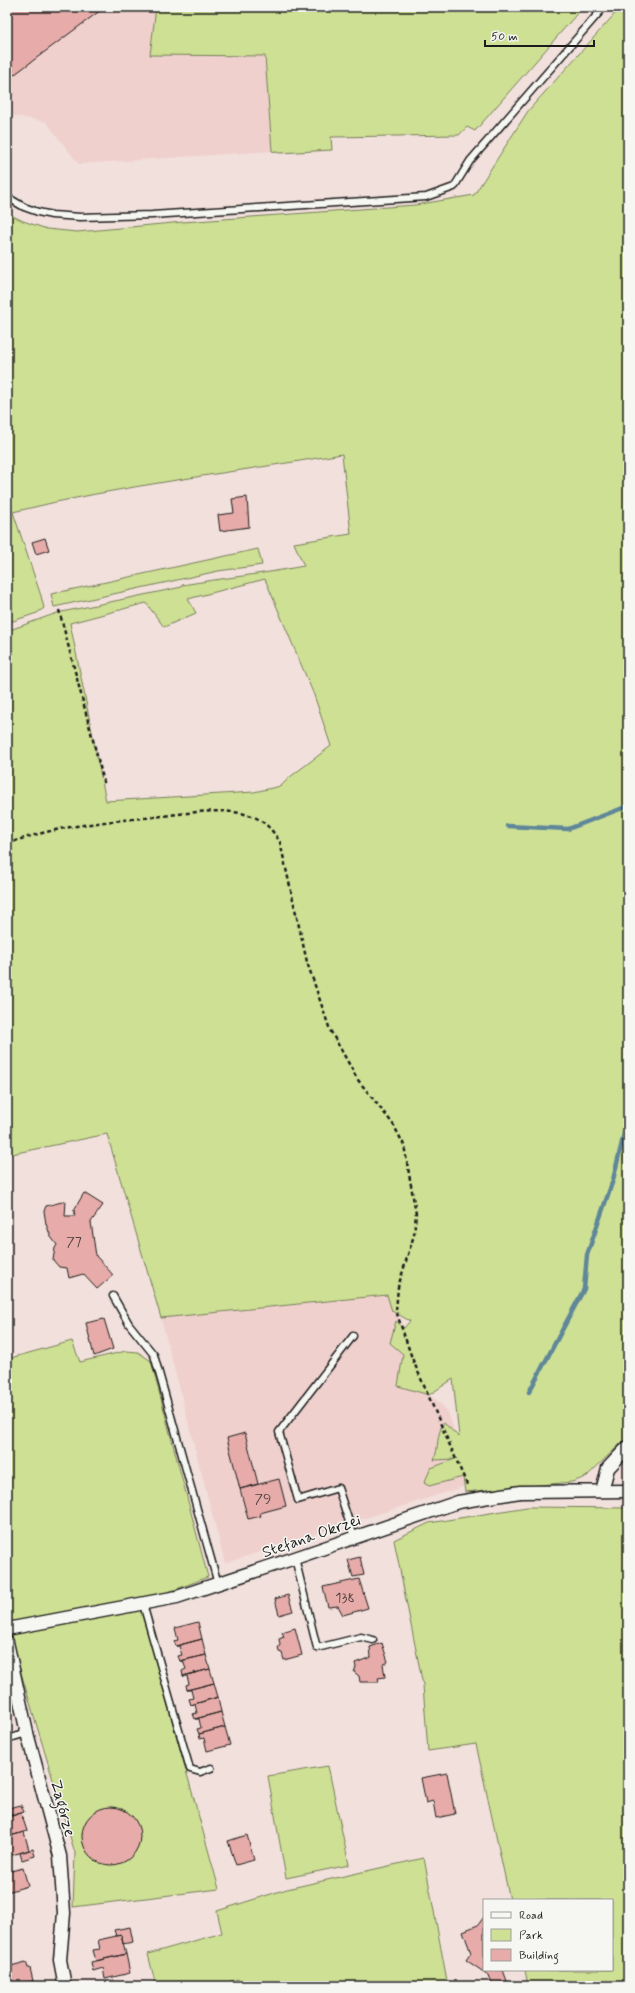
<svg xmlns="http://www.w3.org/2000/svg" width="635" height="1993" font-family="Mynerve,sans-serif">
<rect width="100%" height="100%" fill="#f2e0dc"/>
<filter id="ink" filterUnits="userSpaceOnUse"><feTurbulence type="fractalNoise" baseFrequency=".025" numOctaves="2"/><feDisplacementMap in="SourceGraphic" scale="8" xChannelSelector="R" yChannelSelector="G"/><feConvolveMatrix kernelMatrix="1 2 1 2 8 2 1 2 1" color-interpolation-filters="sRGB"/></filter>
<g filter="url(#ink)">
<path fill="#efd0cd" d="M7 7H156L150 55 265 56 272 151 79 164 46 122 10 115 7 117Z
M392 1295 421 1390 439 1402 448 1412 472 1484 225 1563 161 1318Z"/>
<path fill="#cee094" stroke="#757e58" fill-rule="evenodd" d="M156 7H580L582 8 475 131 467 127 459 135 331 137 332 150 280 153 272 151 265 56 150 55Z
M621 7H628V1439L620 1444 586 1477 572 1482 465 1492 463 1477 429 1486 424 1483 431 1468 455 1459 434 1460C439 1448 436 1433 444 1423L459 1437 453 1379 429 1395 398 1386 403 1354 390 1343 396 1321 404 1328 410 1321 392 1311 387 1295 161 1318 107 1134 7 1155V631L57 613 182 587V585C223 578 264 574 304 566L294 543 351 534 342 454C232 473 121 485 13 512L41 596 44 608 37 613 7 623V213L23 221 47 229 77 232 183 222 415 205 474 195 528 111ZM265 579 314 695 331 746 290 777 281 786 254 792 106 801 70 623 146 603 164 627 196 613 188 599Z
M258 549 262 565 218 571 54 607 51 594Z
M72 1341 80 1362 126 1351 138 1352 151 1361 208 1577 132 1606 7 1629V1359Z
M527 1507 628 1508V1986H528L525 1970H612V1900H510L476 1744 428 1751 423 1685 394 1540 429 1523Z
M141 1609 219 1889 73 1907 75 1853 9 1633Z
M328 1766 349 1865 286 1878 268 1776Z
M424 1858 448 1986H240L238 1979 214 1986H156L148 1954 222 1933 217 1911 287 1889Z"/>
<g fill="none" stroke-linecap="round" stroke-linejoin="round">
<path stroke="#5f8799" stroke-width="4.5" d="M507 826 568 829 628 806
M529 1392 584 1289 587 1255 613 1180 628 1117"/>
</g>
<path fill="#e7aca9" stroke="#1c1c1c" d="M7 7H105L7 80Z
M247 497 249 527 220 531 218 515 234 513 232 499Z
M45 538 49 550 36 554 32 542Z
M84 1193 103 1205 91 1222 96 1256 113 1275 97 1289 83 1274 69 1278 67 1268 59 1267 53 1260 55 1248 57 1245 51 1237 46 1224 44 1211 46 1206 66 1201 65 1216H75L74 1210Z
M104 1319 113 1349 94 1356 86 1323Z
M245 1433 258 1484 240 1489 227 1438Z
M279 1479 286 1506 260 1513 261 1516 248 1519 240 1489Z
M360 1557 364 1575 353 1577 348 1560Z
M359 1579 368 1608 343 1615 338 1606 328 1607 323 1587Z
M288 1595 293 1611 279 1615 275 1599Z
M198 1622 202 1639 176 1646 174 1641 178 1640 175 1628Z
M295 1628 302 1655 284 1660 282 1653 279 1652 278 1648 280 1645 279 1639 284 1637 282 1632Z
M202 1639 206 1655 180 1661 178 1656 182 1655 179 1646H176Z
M382 1643 388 1662 383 1664 385 1677 378 1678 379 1682H360L359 1676 354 1672 356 1667 355 1663 371 1657 370 1647Z
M206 1655 210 1669 183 1676 182 1671 186 1669 183 1661H180Z
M210 1669 214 1683 187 1690 186 1685 189 1684 187 1676H183Z
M214 1683 218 1697 191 1705 189 1699 193 1698 191 1690H187Z
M218 1697 221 1712 195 1719 193 1714 197 1713 195 1704 191 1705Z
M221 1712 225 1727 199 1734 197 1729 201 1728 199 1719H195Z
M225 1727 230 1745 207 1751 204 1738 200 1739 199 1734Z
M447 1773 455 1814 436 1818 433 1801 426 1803 421 1778Z
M21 1805 24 1812 12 1816 9 1808Z
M82 1836a29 29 0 1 1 58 0a29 29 0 1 1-58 0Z
M21 1813 27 1831 7 1837V1817Z
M24 1832 29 1850 9 1856 7 1837Z
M247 1835 254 1860 236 1865 228 1841Z
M33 1849 35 1856 22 1860 20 1853Z
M23 1868 28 1886 7 1892V1872Z
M484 1917V1970H503L507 1981 492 1986 488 1975 466 1960 471 1953 463 1931 478 1925Z
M130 1927 133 1942 123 1944 121 1935 116 1936 114 1930Z
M121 1935 126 1954 96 1961 93 1950 100 1949 98 1940Z
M126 1954 130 1973 105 1979 103 1968 93 1971 91 1962Z
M26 1962 28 1968H30L33 1981 16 1986H7V1967Z
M33 1981 34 1986H16Z"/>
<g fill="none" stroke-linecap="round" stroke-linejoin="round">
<defs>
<path id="service" d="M7 197 24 207 38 212 52 215 80 217 152 215 426 197 454 187 470 161 604 7
M113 1296 129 1324 154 1355 218 1584
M353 1336 279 1432 298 1500 338 1488 354 1537
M295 1558 317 1648 361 1637 373 1640
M143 1604 190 1769 200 1772 211 1768
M7 1739 27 1733"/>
<path id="minor" d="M602 1491 608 1468 628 1447
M7 1629 177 1597 295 1558 458 1502 520 1492 628 1491
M7 1642 27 1733 60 1856 64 1913 60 1960 65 1986"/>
</defs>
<use href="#service" stroke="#1c1c1c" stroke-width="9"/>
<use href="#minor" stroke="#1c1c1c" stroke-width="15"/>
<path stroke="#1c1c1c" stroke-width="2.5" stroke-dasharray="4 3" stroke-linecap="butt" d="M59 610 105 786
M7 844C54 826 103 822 153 817 184 814 221 806 252 816 265 821 273 831 280 842L307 962 330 1030 358 1080 393 1124 404 1145 416 1214 414 1235 398 1287 396 1311 412 1358 468 1487"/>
<use href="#service" stroke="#f6f6f2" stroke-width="6"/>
<use href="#minor" stroke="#f6f6f2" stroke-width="12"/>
</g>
</g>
<g text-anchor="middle" stroke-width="3" stroke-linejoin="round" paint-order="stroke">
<g font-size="14" fill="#4f403f">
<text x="74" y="1246">77</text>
<text x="263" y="1503">79</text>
<text x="345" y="1602">138</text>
</g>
<g font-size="16" fill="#1c1c1c" stroke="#f6f6f2">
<text transform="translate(311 1535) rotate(-19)" y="6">Stefana Okrzei</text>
<text transform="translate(64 1808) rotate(75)" y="6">Zagórze</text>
</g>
</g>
<rect width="635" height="1993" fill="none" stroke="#f6f6f2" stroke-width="24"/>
<rect x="12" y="12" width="611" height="1969" fill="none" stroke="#1c1c1c" stroke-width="1.5" filter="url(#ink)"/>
<rect x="483" y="1899" width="130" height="72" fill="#f6f6f2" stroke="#9f9f9c"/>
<rect x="491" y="1912" width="20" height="6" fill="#f6f6f2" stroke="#9f9f9c"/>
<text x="519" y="1919" font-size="12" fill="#1c1c1c">Road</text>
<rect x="491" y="1929" width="20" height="12" fill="#cee094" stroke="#9f9f9c"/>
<text x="519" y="1939" font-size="12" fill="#1c1c1c">Park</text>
<rect x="491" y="1949" width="20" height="12" fill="#e7aca9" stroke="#9f9f9c"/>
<text x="519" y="1959" font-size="12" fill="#1c1c1c">Building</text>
<path d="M485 40v6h109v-6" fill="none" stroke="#1c1c1c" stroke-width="2"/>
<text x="491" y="40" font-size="12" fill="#1c1c1c" stroke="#f6f6f2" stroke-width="3" paint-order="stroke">50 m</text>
</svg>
